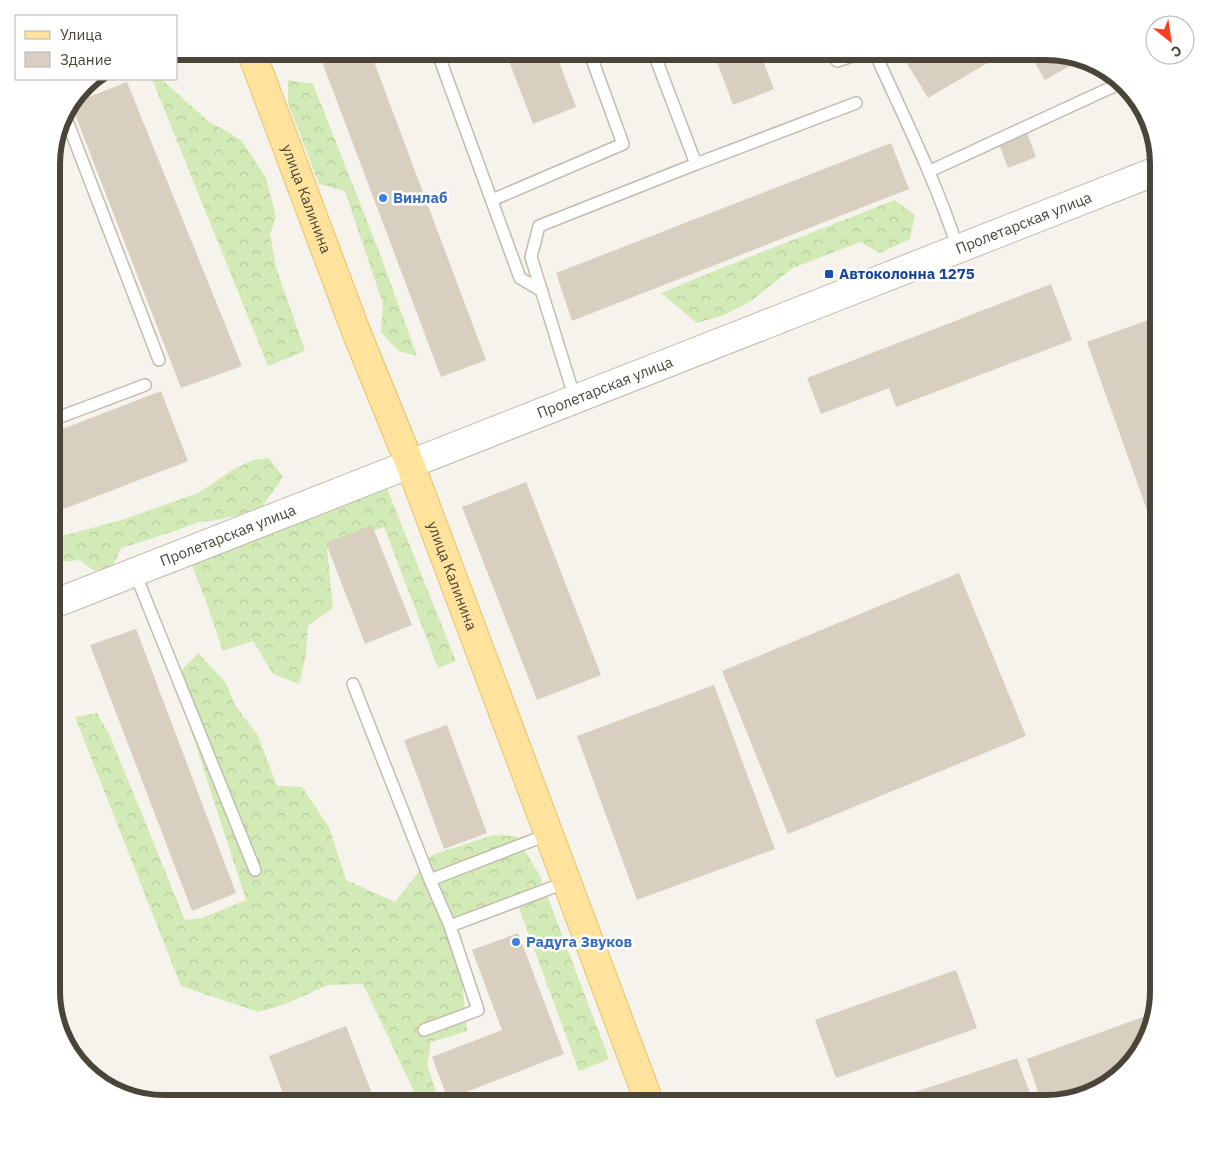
<svg xmlns="http://www.w3.org/2000/svg" width="1210" height="1155" font-family="'IBM Plex Sans',sans-serif">
<defs>
<pattern id="forest-crowns" width="20" height="18" patternUnits="userSpaceOnUse" patternTransform="scale(1.25)"><rect width="20" height="18" fill="#d2eab5"/><path d="M2 6a3 3 0 1 1 6 0M12 15a3 3 0 1 1 6 0" fill="none" stroke="#b6ca9c"/></pattern>
</defs>
<rect width="100%" height="100%" fill="#f6f3ec"/>
<path fill="url(#forest-crowns)" d="M152 79H161L208 121 241 140 266 178 276 217 270 234 276 267 305 351 268 366Z
M288 80 313 84 380 254 417 356 398 351 381 332 383 304 345 191 319 184 288 103Z
M895 200 915 215 910 239 880 253 860 242 793 268 748 303 724 315 697 323 661 293C739 260 817 231 895 200Z
M269 458 283 477 260 510 217 520 199 522 175 531 121 548 112 567 95 571 79 560 52 563 51 539 125 519 198 493 232 470 253 460Z
M386 486 456 661 438 668 384 527 327 548 333 608 308 626 306 655 299 684 273 674 253 641 223 651 208 607 191 563Z
M198 653 226 683 235 705 258 736 277 786 302 787 329 827 346 880 395 902 432 855 493 835 516 836 539 874 609 1059 579 1071 518 905 455 929 462 980 467 1031 431 1042 427 1064 440 1104H420L363 984 328 985 283 1005 258 1012 181 986 75 717 97 713 110 736 185 920 202 918 246 900 174 678Z"/>
<path fill="#d8cfc1" d="M318 51H370L486 360 441 377Z
M505 51H555L576 107 533 124Z
M713 51H759L774 89 733 105Z
M1008 51 928 98 900 52 901 51Z
M1028 51H1054L1082 59 1045 80Z
M127 82 242 366 181 388 71 104Z
M1027 133 1036 157 1008 168 999 144Z
M891 143 909 189 572 321 556 273Z
M1051 284 1072 340 896 407 889 388 821 414 807 378Z
M1159 316V541H1158L1087 342Z
M161 391 188 461 51 514 52 433Z
M526 482 601 675 537 700 462 507Z
M372 525 412 625 365 644 326 543Z
M959 573 1026 736 788 834 722 671Z
M136 629 236 893 192 911 90 645Z
M714 685 775 849 637 900 577 736Z
M447 725 487 833 444 849 404 740Z
M518 933 564 1054 448 1099 432 1057 502 1030 472 950Z
M956 970 977 1028 836 1078 815 1020Z
M1154 1013 1150 1035 1126 1071 1110 1081 1042 1104 1027 1059Z
M346 1026 376 1104H287L269 1056Z
M1017 1058 1034 1104H882V1103Z"/>
<g fill="none" stroke-linecap="round" stroke-linejoin="round">
<defs>
<path id="service" d="M437 51 520 278 542 291
M830 51 837 61 868 51
M874 51C904 117 936 181 958 249
M87 83 97 79
M64 113 159 360
M696 164 856 103
M930 171 1123 82
M492 200 623 144 589 51
M575 399 531 257 539 226 696 164 653 51
M52 420 145 385
M135 573 255 870
M353 684 430 880 549 834
M430 880 450 926
M424 1030 478 1010 450 926 567 882"/>
<g id="tertiary">
<path id="s1" d="M51 605 1159 170"/>
</g>
<g id="primary">
<path id="s2" d="M251 51 357 334 410 464 650 1104"/>
</g>
</defs>
<use href="#service" stroke="#c2bbae" stroke-width="14"/>
<use href="#tertiary" stroke="#c2bbae" stroke-width="30"/>
<use href="#primary" stroke="#e6c16a" stroke-width="30"/>
<use href="#service" stroke="#fff" stroke-width="11"/>
<use href="#tertiary" stroke="#fff" stroke-width="28"/>
<use href="#primary" stroke="#ffe39c" stroke-width="28"/>
</g>
<g fill="#3f7fe0" stroke="#fff" stroke-width="2">
<circle cx="383" cy="198" r="5"/>
<circle cx="516" cy="942" r="5"/>
</g>
<rect fill="#1a4fb4" stroke="#fff" stroke-width="2" x="824" y="269" width="10" height="10" rx="2.5"/>
<g text-anchor="middle" stroke-width="5" stroke-linejoin="round" paint-order="stroke">
<g font-size="15" font-weight="bold" fill="#366cbe" stroke="#fff" text-anchor="start">
<text x="393" y="203">Винлаб</text>
<text x="526" y="947">Радуга Звуков</text>
</g>
<g font-size="15" fill="#4b4439" stroke="#fff">
<text dy="5" stroke="none"><textPath href="#s2" startOffset="158">улица Калинина</textPath></text>
<text dy="5" stroke="none"><textPath href="#s1" startOffset="1045">Пролетарская улица</textPath></text>
<text dy="5" stroke="none"><textPath href="#s1" startOffset="595">Пролетарская улица</textPath></text>
<text dy="5" stroke="none"><textPath href="#s1" startOffset="190">Пролетарская улица</textPath></text>
<text dy="5" stroke="none"><textPath href="#s2" startOffset="562">улица Калинина</textPath></text>
</g>
<g font-size="15" font-weight="bold" fill="#164399" stroke="#fff" text-anchor="start">
<text x="839" y="279">Автоколонна 1275</text>
</g>
</g>
<path d="M0 0H1210V1155H0ZM164 60H1046A104 104 0 0 1 1150 164V991A104 104 0 0 1 1046 1095H164A104 104 0 0 1 60 991V164A104 104 0 0 1 164 60Z" fill="#fff" fill-rule="evenodd"/>
<path fill="none" stroke="#4b4439" stroke-width="6" d="M164 60H1046A104 104 0 0 1 1150 164V991A104 104 0 0 1 1046 1095H164A104 104 0 0 1 60 991V164A104 104 0 0 1 164 60Z"/>
<rect x="15" y="15" width="162" height="65" fill="#ffffff" stroke="#b7b4b0"/>
<rect x="25" y="31" width="25" height="8" fill="#ffe39c" stroke="#b7b4b0"/>
<text x="60" y="40" font-size="15" fill="#4b4439">Улица</text>
<rect x="25" y="52" width="25" height="15" fill="#d8cfc1" stroke="#b7b4b0"/>
<text x="60" y="65" font-size="15" fill="#4b4439">Здание</text>
<g transform="translate(1170 40) rotate(150)"><circle r="24" fill="#ffffff" stroke="#b7b4b0"/>
<path d="M0-4L9 19L0 12L-9 19Z" fill="#fc3f1d"/>
<text y="-8" font-size="14" font-weight="bold" text-anchor="middle" fill="#4b4439">С</text>
</g>
</svg>
